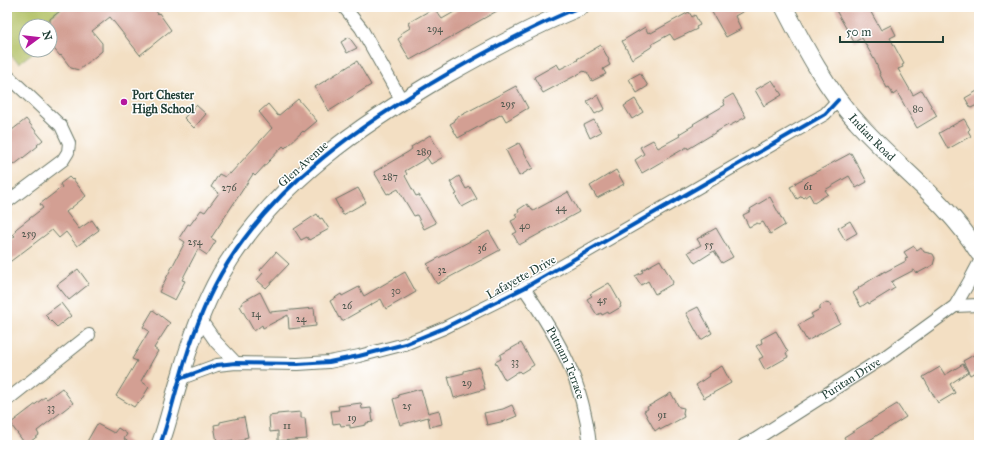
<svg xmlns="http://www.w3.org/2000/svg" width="986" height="452" font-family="'IM FELL Great Primer',serif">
<rect width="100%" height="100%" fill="#fff"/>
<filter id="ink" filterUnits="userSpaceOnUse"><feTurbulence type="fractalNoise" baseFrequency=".025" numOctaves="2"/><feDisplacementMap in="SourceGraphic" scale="8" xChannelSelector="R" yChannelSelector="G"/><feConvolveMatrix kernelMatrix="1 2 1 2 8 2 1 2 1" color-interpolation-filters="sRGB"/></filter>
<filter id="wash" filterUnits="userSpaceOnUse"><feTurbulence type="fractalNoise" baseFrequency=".012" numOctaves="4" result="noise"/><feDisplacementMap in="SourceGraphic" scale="16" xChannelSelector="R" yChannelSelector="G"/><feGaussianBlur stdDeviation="0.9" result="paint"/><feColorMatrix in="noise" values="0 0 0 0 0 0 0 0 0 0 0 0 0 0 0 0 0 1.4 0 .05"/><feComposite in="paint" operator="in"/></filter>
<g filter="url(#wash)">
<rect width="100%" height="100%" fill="#f3dfc3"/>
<path fill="#b1bf62" stroke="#687e4b" d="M7 7H63L39 26H26V50H36L19 63 7 52Z"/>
<g id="blocks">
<path fill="#d39f93" d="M65 7H153L158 14 159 13 171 30 140 55 110 17 92 31 102 43V51L79 70 71 68 61 55 60 56 50 44V19Z
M463 7H504L410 60 398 39 402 36 400 34 410 28 408 23 434 8 442 19Z
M709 7H751L735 16 741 29 726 37Z
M834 7H868L881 30 891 25 896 35 890 38 904 64 902 65 903 67 898 69 913 95 922 90 937 116 917 128 897 92 893 95 889 87 887 88 879 73H880L875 61 862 38 854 42Z
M689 12 692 17 695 15 700 25 696 27 697 29 674 40 670 34 652 44 653 46 632 59 622 41 645 27 648 33 650 32 651 33Z
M349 37 357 48 347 53 341 42Z
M601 45 609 60 608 61 610 65 603 69 606 74 592 81 587 72H585L584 71 543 93 534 77 557 64 560 69 578 60 577 59Z
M357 61 371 85 329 111 315 87Z
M640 73 648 86 637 93 629 79Z
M772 80 782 95 764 106 755 90Z
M516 86 528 108 506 121 502 114 458 138 450 124 455 121 454 119Z
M979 90V104L971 108 965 98Z
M733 94 746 117 729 126 728 125 688 149 687 147 642 173 635 160 644 154 640 147 653 140 658 148 680 136 679 134 694 125 693 124 725 105 723 100Z
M598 95 605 109 595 114 587 101Z
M298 99 317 121 304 132 303 131 285 148 283 146 255 176 253 174 211 238 216 241 207 255 198 249 186 272 182 280 185 281 175 300 159 292 185 242 179 238 188 224 190 225 201 210 205 212 219 193 211 187 219 174 225 177 228 173 230 174 272 128 259 112 268 104 278 116Z
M635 99 643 112 632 119 624 106Z
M196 105 206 114 194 128 184 118Z
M26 119 43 140 37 145 38 146 14 165 13 163 7 168V134Z
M964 119 970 129 968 131 971 136 948 149 939 133Z
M594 120 601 132 590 138 584 125Z
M430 135 443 157 431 164 427 158 405 171 407 174 405 176 416 196 419 195 436 223 424 229 417 215 414 216 398 189 389 194V193L387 194 374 172 408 152 412 149 411 147Z
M519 143 533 168 519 176 506 150Z
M851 153 867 182 856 188 849 176 825 190 828 194 814 203 809 194 804 198 802 196 797 199 790 187 796 184 795 183Z
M616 170 624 184 597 198 590 186Z
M459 176 466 189 470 187 477 199 462 207 455 195 457 194 450 182Z
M69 177 72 180 73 179 86 196 66 212 79 229 92 220 99 230 77 246 66 232 59 238 52 230 7 264V242L15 236 13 234 16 232 15 230 17 228 43 208 40 204 62 187 60 184Z
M358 188 366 202 343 215 335 200Z
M568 192 579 212 519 245 513 234 517 232 511 221 517 218 515 214 519 212 518 210 527 204 529 207 530 206 533 211Z
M770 197 785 225 770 234 763 222 759 224 757 223 749 227 743 215 751 211 750 209Z
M317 214 320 219 322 218 329 229 309 240 307 237 301 240 294 229Z
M850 221 857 233 845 240 838 228Z
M716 228 733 257 722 263 714 251 695 263 688 252 701 245 697 239Z
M489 231 500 250 437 284 428 268 430 267 427 264Z
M914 246 917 250 921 247 924 252 933 254 935 258 933 265 918 273 917 272 916 273 914 270 891 282 895 288 869 304 868 302 861 307 853 293 859 289 858 288 885 271V272L906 261 905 259 908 258 904 252Z
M276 252 289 264 266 288 257 280 263 273 260 270Z
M660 260 673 282 672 284 655 294 648 281 641 285 635 276 643 272 642 270Z
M78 269 89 284 69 300 57 285Z
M405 272 416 292 386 309 381 299 342 321 340 317 339 318 330 301 341 294 342 296 359 287 364 296Z
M609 283 621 304 620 305 621 307 609 314 608 312 602 315 601 313 597 315 587 299 592 296 590 294Z
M260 292 270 312 314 308 316 326 289 329 288 315 263 328 262 325 254 331 240 306 243 304 242 302Z
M61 303 71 316 57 327 45 315Z
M825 303 830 304 840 323 807 341 798 325 813 317 811 314 820 309V306Z
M698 307 712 333 701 340 686 313Z
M153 310 170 323 154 348 158 351 141 381 148 386 149 387 140 402 137 403 134 407 116 396 137 361 132 359 149 331 143 327Z
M776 331 788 352 786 353 788 357 765 370 759 359 763 357 756 346 762 343 761 339Z
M521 343 534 365 521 373 519 371 505 380 495 362 501 359 500 355Z
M979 352V370L970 375 963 361Z
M963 364 968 372 950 384 955 393 938 403 923 377 940 367 945 375Z
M722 366 731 383 704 398 696 385 709 376 708 374Z
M479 367 485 389 454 398 448 377 464 373V371Z
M62 388 73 403 37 431 39 435 26 445 12 426H13L11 423 45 397 47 399Z
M421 389 428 413 439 410 442 424 430 427 428 417 400 425 393 399 399 397 398 395Z
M671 393 679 407 684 408 683 413 684 417 660 430 659 428 655 431 644 411 648 409 647 407Z
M361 403 362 409 371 408 373 422 366 423V425L350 428V425L341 426 340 423 333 424 331 411 339 410 338 406Z
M897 404 906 417 862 445H848L844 437Z
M512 405 517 416 505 421 487 425 484 413 503 409Z
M301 412V418H305L307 439 278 441V431L270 432 269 416 277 415V414Z
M244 417 248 437 244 438 245 440 233 442V440L224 442V441L217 442 214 425 220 424V422Z
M97 424 114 433 118 428 127 434 124 439 133 445H85Z"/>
</g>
</g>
<g filter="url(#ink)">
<use href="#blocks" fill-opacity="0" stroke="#697666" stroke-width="1"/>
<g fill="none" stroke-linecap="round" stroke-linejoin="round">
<defs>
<g id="street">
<path d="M344 7 361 28 402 101"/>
<path d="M7 75 61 126 69 143 68 152 63 160 7 202"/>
<path id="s1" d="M524 288C560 341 583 381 590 445"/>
<path d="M955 306 979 305"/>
<path d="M200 319 216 342 236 363"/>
<path d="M179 379 217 365 236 363 298 364 329 362 359 356 405 344 444 328 524 288 825 114 838 100"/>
<path d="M7 400 89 335"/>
<path id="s2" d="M744 445 756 439 886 356 955 306 969 282 979 263"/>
</g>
<g id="secondary">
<path id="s3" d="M784 7C804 46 827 90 857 122 897 167 947 201 979 253"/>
<path d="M160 445C168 423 173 400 180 378 190 342 203 306 221 274 273 184 361 124 449 73 491 49 535 25 580 7"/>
</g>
</defs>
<use href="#street" stroke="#697666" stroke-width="14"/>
<use href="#secondary" stroke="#697666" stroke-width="19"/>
<use href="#street" stroke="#fff" stroke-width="12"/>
<use href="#secondary" stroke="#fff" stroke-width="17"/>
<defs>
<path id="cycleway" d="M179 379 217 365 236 363 298 364 329 362 359 356 405 344 444 328 524 288 825 114 838 100
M160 445C168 423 173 400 180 378 190 342 203 306 221 274 273 184 361 124 449 73 491 49 535 25 580 7"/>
</defs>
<use href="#cycleway" stroke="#fff" stroke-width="6"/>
<use href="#cycleway" stroke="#0057b8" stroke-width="4"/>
</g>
</g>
<circle fill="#b5179e" stroke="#fff" stroke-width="1.5" cx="124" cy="102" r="4"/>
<g text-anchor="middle" stroke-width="3" stroke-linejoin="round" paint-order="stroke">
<g font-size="10" fill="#4c564c">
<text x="435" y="32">294</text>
<text x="508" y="107">295</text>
<text x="918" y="112">80</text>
<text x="424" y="155">289</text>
<text x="390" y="180">287</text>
<text x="808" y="190">61</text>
<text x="229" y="191">276</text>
<text x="561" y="211">44</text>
<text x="525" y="229">40</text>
<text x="29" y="237">259</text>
<text x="195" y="245">254</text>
<text x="709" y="248">55</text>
<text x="482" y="251">36</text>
<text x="442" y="273">32</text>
<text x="396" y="294">30</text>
<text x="602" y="303">45</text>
<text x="347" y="309">26</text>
<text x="256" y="317">14</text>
<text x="301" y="322">24</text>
<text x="515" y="365">33</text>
<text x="467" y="386">29</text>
<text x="407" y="409">25</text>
<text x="51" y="411">33</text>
<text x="662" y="418">91</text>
<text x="352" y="421">19</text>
<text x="287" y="429">11</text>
</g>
<g font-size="12" font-weight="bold" fill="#1f3d34" stroke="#fff" text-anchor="start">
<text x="132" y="99">Port Chester<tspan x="132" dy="14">High School</tspan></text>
</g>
<g font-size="12" fill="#1f3d34" stroke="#fff">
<text dy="4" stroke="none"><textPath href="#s3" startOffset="158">Indian Road</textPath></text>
<text transform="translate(303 164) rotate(-42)" y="4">Glen Avenue</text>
<text transform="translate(521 277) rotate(-29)" y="4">Lafayette Drive</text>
<text dy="4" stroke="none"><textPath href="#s1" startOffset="86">Putnam Terrace</textPath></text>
<text dy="4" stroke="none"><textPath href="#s2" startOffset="126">Puritan Drive</textPath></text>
</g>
</g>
<rect width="986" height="452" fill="none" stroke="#fff" stroke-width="24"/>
<g transform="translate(38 38) rotate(75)"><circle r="19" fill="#ffffff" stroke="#a5b1ae"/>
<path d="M0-3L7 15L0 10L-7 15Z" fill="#b5179e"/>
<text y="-6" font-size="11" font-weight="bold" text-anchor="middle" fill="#1f3d34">N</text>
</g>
<path d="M840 36v6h103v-6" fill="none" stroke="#1f3d34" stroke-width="2"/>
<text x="846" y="36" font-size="12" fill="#1f3d34" stroke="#ffffff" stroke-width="3" paint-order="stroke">50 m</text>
</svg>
